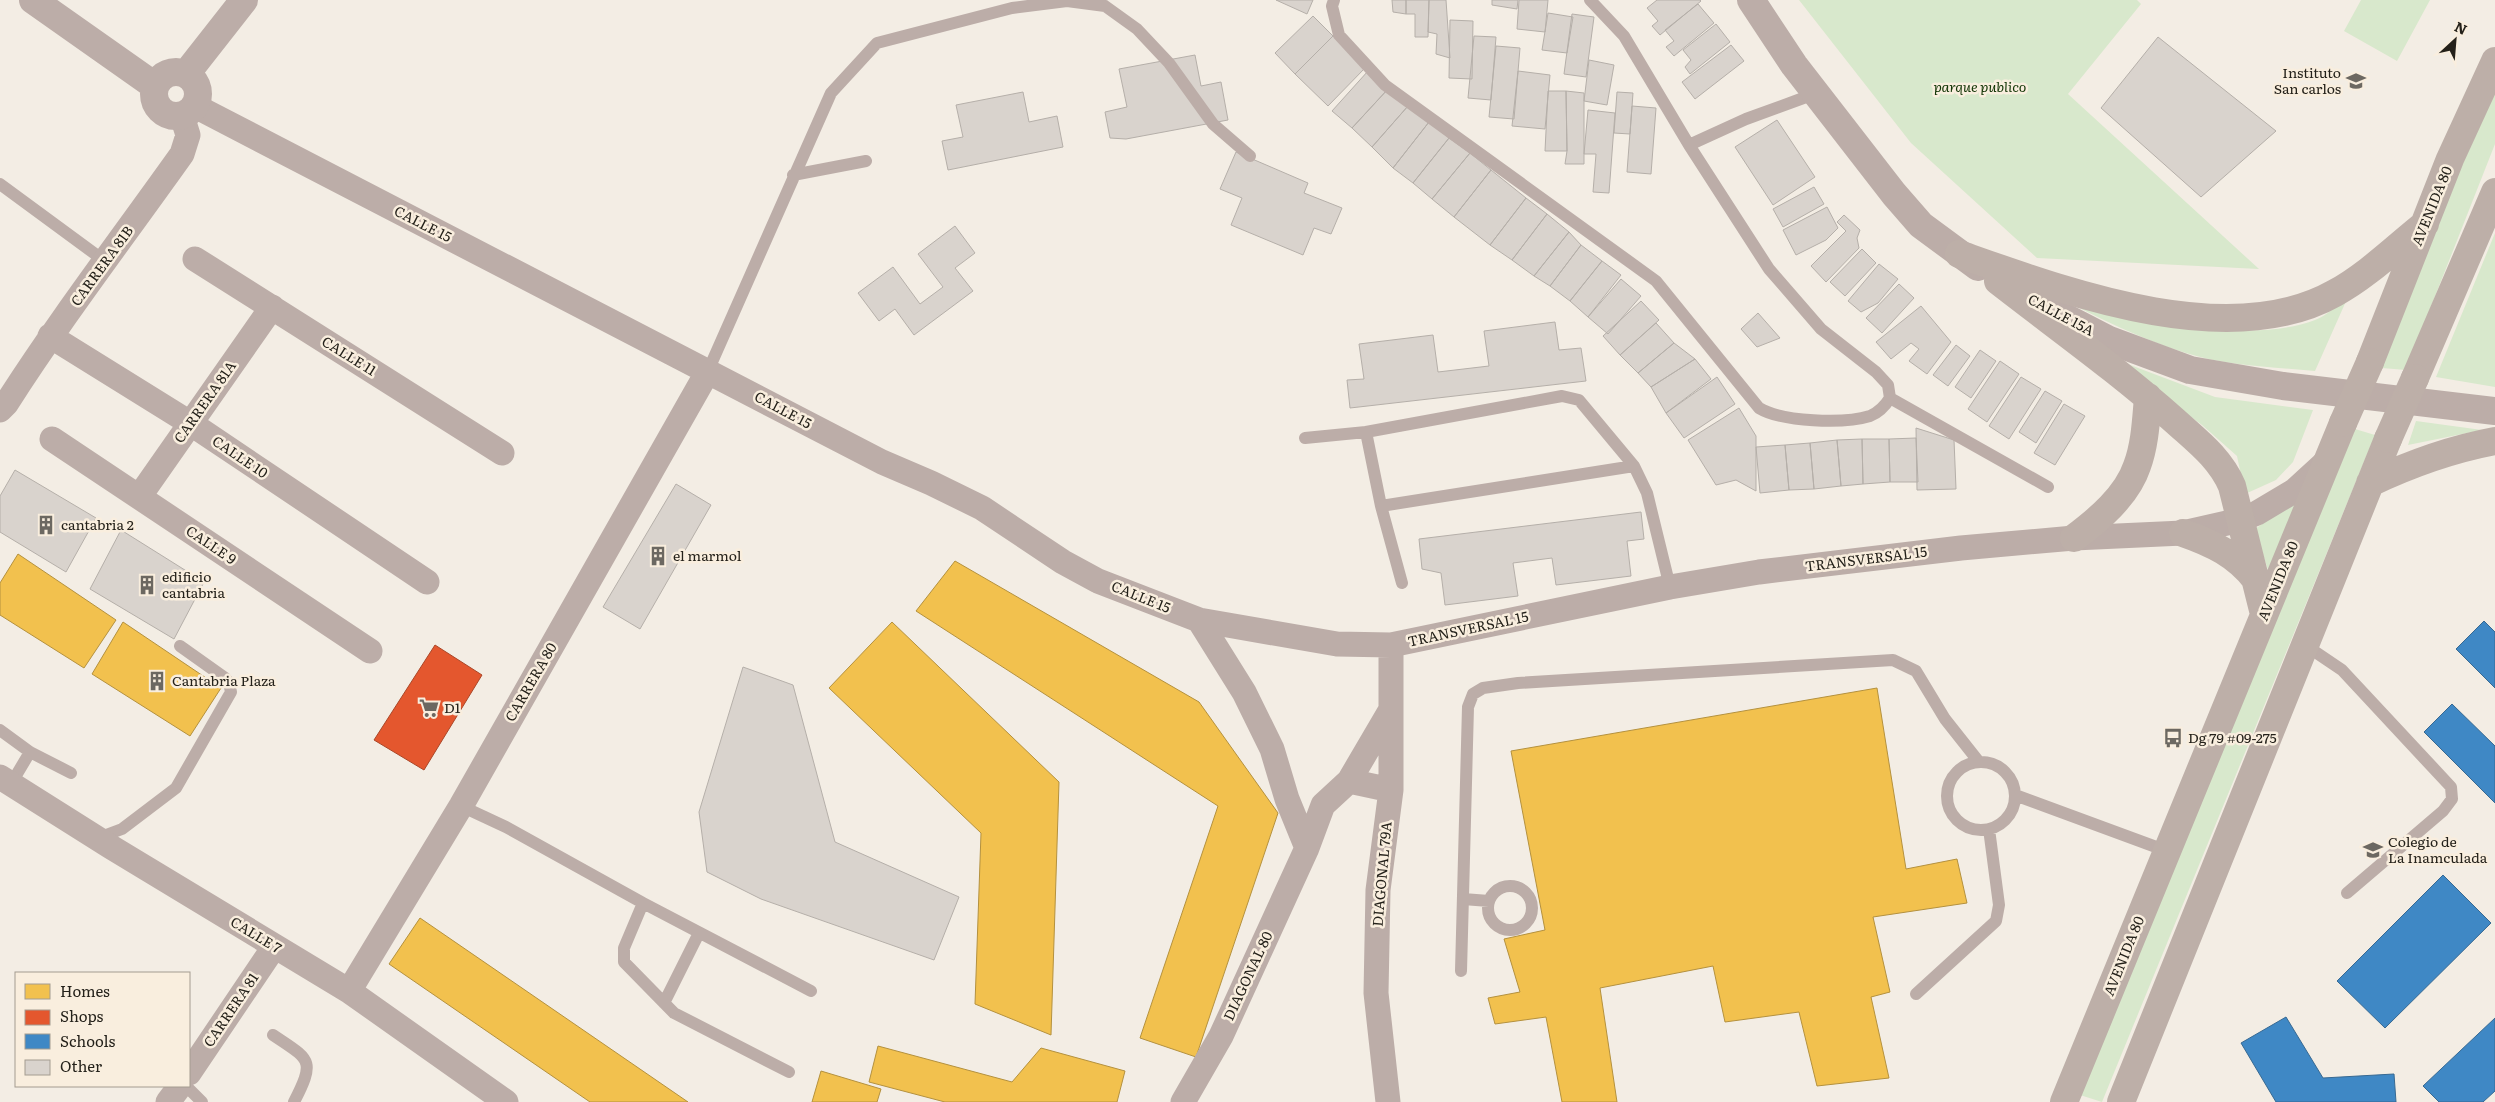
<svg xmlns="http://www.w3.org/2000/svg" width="2495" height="1102" font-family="Literata,serif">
<rect width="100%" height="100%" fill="#f3ede4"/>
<path fill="#d8e8cc" d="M1799 0H2137L2141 4 2068 94 2259 269 2037 258 1911 143Z
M2361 0H2430L2397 61 2344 31Z
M2495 93V144L2406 370 2382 368 2447 198Z
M2495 233V387L2436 377Z
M2056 296C2133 313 2239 348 2315 320 2326 316 2337 305 2347 299L2315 371C2273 367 2227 366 2186 353 2140 339 2099 318 2056 296Z
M2109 357 2215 397 2313 410 2293 462 2276 480 2245 494 2237 456 2202 425Z
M2416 421 2482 430 2408 445Z
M2355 429 2375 435 2102 1102 2080 1095Z
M2301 496 2268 570 2255 529Z"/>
<path fill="#f2c14e" stroke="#b4913e" d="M18 554 116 620 84 668 0 615V583Z
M955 561 1199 702 1278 813 1196 1057 1140 1038 1218 806 916 611Z
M123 622 221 688 190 736 92 674Z
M892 622 1059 782 1051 1035 975 1004 981 833 829 688Z
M1877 688 1906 869 1957 859 1967 903 1873 917 1890 992 1871 997 1889 1078 1817 1086 1799 1012 1725 1022 1713 966 1600 988 1617 1102H1562L1546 1017 1495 1024 1488 998 1520 992 1504 939 1545 930 1511 751Z
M420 918 688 1102H590L389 964Z
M878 1046 1012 1082 1041 1048 1125 1071 1117 1102H945L869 1082Z
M821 1071 881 1089 877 1102H812Z"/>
<path fill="#e4572e" stroke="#aa4728" d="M435 645 482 675 424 770 374 740Z"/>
<path fill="#3f88c5" stroke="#376992" d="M2484 621 2495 632V688L2456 649Z
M2452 704 2495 746V803L2424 732Z
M2443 875 2491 923 2385 1028 2337 981Z
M2286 1017 2323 1078 2394 1074 2396 1102H2276L2241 1043Z
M2495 1018V1091L2483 1102H2439L2423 1086Z"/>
<path fill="#d9d3cd" stroke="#b5afa9" d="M1276 0H1313L1307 14Z
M1392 0H1406V14L1393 12Z
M1406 0H1429L1428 37H1415V14H1406Z
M1429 0H1446L1450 58 1436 54 1437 34 1428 32Z
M1492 0H1518L1517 9 1492 5Z
M1519 0H1548L1545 32 1517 29Z
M1657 0H1700L1701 1 1660 35 1652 26 1658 21 1647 8Z
M1698 4 1714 23 1674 56 1666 47 1674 41 1665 30Z
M1548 13 1573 17 1567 53 1542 50Z
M1572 14 1594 17 1586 77 1564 74Z
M1313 16 1333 36 1295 74 1275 53Z
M1450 20 1473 21 1472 79 1449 78Z
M1716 24 1730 42 1690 74 1685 67 1691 60 1683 50Z
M1333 36 1365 68 1328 106 1295 74Z
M1474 36 1496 37 1491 100 1468 98Z
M2158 37 2276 131 2201 197 2101 108Z
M1731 45 1744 61 1695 99 1682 82Z
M1496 46 1520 48 1514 119 1489 117Z
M1195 55 1201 86 1221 82 1228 120 1126 139 1110 138 1105 112 1127 107 1119 69Z
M1589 60 1614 65 1607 105 1584 101Z
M1368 71 1388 89 1352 128 1332 111Z
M1518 71 1550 75 1545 129 1512 126Z
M1388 89 1408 106 1372 147 1352 128Z
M1548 91H1566L1567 151H1545Z
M1566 91 1584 93V164H1565L1567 151Z
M1023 92 1029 122 1057 116 1063 147 948 170 942 141 963 137 956 105Z
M1617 92 1633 93 1630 134 1614 133Z
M1408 106 1429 122 1393 168 1372 147Z
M1632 106 1656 108 1651 174 1627 172Z
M1588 110 1615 113 1609 193 1593 192 1596 154H1584Z
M1777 120 1815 177 1773 205 1735 147Z
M1429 122 1449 138 1413 183 1393 168Z
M1449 138 1470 153 1432 199 1413 183Z
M1236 152 1308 183 1304 193 1342 208 1331 234 1314 228 1303 255 1231 225 1242 198 1220 189Z
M1470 153 1491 170 1454 217 1432 199Z
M1491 170 1526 198 1490 245 1454 217Z
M1814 187 1824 204 1783 227 1773 209Z
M1526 198 1547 214 1512 260 1490 245Z
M1827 207 1838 228 1826 240 1796 255 1783 230Z
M1547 214 1569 232 1534 276 1512 260Z
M1844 215 1860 230 1857 238 1859 248 1826 282 1811 266 1846 231 1837 222Z
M955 226 975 253 955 268 973 291 914 335 895 309 879 321 858 293 893 267 920 304 943 287 918 254Z
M1569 232 1581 245 1550 286 1534 276Z
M1581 245 1602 261 1570 301 1550 286Z
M1862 249 1876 263 1845 296 1830 282Z
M1602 261 1621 275 1588 317 1570 301Z
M1879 264 1898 279 1878 303 1861 312 1848 301Z
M1621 279 1641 296 1608 334 1588 317Z
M1899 284 1914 298 1882 333 1866 318Z
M1641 301 1659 320 1620 355 1603 336Z
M1921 306 1951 342 1927 374 1909 361 1919 349 1911 343 1891 359 1876 342Z
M1758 313 1780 338 1757 347 1741 329Z
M1555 322 1559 350 1581 348 1586 381 1350 408 1347 380 1364 379 1359 344 1433 335 1438 372 1489 366 1484 331Z
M1656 323 1674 343 1638 373 1620 355Z
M1674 343 1695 359 1651 387 1638 373Z
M1956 345 1970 356 1948 386 1933 375Z
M1980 350 1996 361 1971 398 1955 387Z
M1695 359 1711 379 1666 413 1651 387Z
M2000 361 2019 374 1987 422 1968 409Z
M1717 377 1735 404 1684 438 1666 413Z
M2021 377 2041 389 2009 439 1989 426Z
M2045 391 2062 401 2036 443 2019 432Z
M2064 404 2085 416 2055 465 2034 453Z
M1739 408 1756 436V491L1736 480 1716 485 1688 440Z
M1916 428 1954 440 1956 489 1917 490Z
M1916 438 1918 482H1890L1889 439Z
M1862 439H1889L1890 482 1863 484Z
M1862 439 1863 484 1841 486 1837 440Z
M1837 440 1841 486 1814 489 1810 443Z
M1810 443 1814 489 1789 490 1785 445Z
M1785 445 1789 490 1760 493 1756 447Z
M15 470 96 518 66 572 0 532V496Z
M676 484 711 505 640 629 603 607Z
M1641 512 1644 539 1627 541 1631 576 1556 585 1552 558 1513 563 1518 596 1445 605 1441 573 1422 569 1419 539Z
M121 530 204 582 174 639 90 589Z
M743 667 793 685 835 842 959 897 934 960 761 899 707 872 699 812Z"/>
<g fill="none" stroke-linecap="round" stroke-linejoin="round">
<path stroke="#bcada8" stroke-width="12" d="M1334 0 1332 6 1339 35 1385 85 1656 281 1759 408C1782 422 1844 424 1870 416 1880 412 1885 406 1890 398L1888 385 1876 372 1821 329 1769 269 1689 145 1624 36 1590 0
M1689 145 1746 119 1817 93
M793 175 866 161
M0 184 106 262
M708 371 831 93 877 43 1012 8 1067 1 1105 6 1137 29 1169 63 1213 124 1250 156
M1890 398 2048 487
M1305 438 1366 432
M1381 506 1634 466
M1402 583 1381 506 1366 432 1562 396 1579 400 1634 466 1647 493 1670 587
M2305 645 2342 670 2451 787 2452 799 2443 811 2347 893
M0 730 30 752 71 773
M1947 796a34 34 0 1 1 68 0a34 34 0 1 1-68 0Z
M11 784 30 752
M2015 795 2167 851
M461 806 506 827 643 903 811 991
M98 838 122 829 176 788 231 692 229 683 225 678 180 646
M1488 908a22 22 0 1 1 44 0a22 22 0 1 1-44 0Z
M1463 899 1489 901
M643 903 624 948V962L674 1013 789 1072
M1461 971 1468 707 1473 694 1483 688 1518 683 1893 660 1916 671 1945 719 1979 762
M1916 994 1996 921 1999 905 1989 829
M664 1003 699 933
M273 1035C310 1060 316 1059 294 1102
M186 1086 202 1102"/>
<path stroke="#bcada8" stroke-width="25" d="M195 106 882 462 931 483 982 508 1063 562 1098 581 1199 620 1337 644 1391 645 1670 587 1759 572 1961 548 2074 538 2183 533 2240 520 2257 513 2294 491 2328 460
M195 259 502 453
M50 336 190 423 427 582
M0 410 6 404C61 318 123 237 182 154L188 135 182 116
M52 439 370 651
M139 497 272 307
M1199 620 1244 692 1272 749 1287 799 1307 848
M0 777 111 847 349 991 506 1102
M1349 781 1391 790
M349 991 461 806 708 371
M189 1073 274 947
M168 1102 180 1086
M1183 1102 1221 1036 1307 848 1323 805 1349 781 1390 711
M1388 1102 1376 993 1378 890 1391 790V645"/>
<path stroke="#bcada8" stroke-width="28" d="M33 0 155 86
M1751 0 1794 65 1894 194 1921 225 1978 267
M154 94a22 22 0 1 1 44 0a22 22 0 1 1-44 0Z
M186 74 244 0
M2045 307 2109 340 2190 370 2283 386 2495 411"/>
<path stroke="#bdafa8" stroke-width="28" d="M1959 254C2064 291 2229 353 2335 293 2368 275 2396 247 2425 224
M1998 281C2057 327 2119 371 2175 421 2197 441 2220 458 2232 486L2264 614
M2370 362 2450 159 2495 61
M2415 378 2495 192
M2370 483C2410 464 2452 449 2495 441
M2183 533C2212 543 2237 555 2256 580
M2074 538C2098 520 2127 496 2137 466 2145 445 2146 420 2148 397
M2064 1102 2343 423
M2121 1102 2388 439"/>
<path stroke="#bdafa8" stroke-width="28" d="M2343 423 2370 362
M2388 439 2415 378"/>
</g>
<defs>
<symbol id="school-bare" viewBox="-9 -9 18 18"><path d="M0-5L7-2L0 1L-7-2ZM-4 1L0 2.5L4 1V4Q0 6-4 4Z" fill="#6c6861" stroke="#f9eede" stroke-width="2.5" paint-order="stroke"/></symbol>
<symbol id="building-bare" viewBox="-9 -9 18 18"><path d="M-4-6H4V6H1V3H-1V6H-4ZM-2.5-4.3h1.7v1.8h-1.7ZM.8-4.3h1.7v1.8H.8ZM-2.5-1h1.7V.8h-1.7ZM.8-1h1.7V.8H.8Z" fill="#6c6861" stroke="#f9eede" stroke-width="2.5" paint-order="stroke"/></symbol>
<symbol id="supermarket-bare" viewBox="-9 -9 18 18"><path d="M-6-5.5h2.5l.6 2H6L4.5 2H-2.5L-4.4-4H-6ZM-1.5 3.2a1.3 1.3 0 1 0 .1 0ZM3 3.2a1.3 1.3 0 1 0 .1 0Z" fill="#6c6861" stroke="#f9eede" stroke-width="2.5" paint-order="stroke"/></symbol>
<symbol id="bus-bare" viewBox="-9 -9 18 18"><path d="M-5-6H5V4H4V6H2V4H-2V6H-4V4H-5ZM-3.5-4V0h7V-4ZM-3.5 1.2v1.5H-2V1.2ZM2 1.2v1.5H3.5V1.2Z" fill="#6c6861" stroke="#f9eede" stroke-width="2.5" paint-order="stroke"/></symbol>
</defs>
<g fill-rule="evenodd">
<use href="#school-bare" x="2342" y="67" width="28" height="28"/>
<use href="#building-bare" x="32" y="511" width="28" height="28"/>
<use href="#building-bare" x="644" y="542" width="28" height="28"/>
<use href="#building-bare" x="133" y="571" width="28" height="28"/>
<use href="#building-bare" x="143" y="667" width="28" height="28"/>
<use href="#supermarket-bare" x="415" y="694" width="28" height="28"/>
<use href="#bus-bare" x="2159" y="724" width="28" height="28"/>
<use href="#school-bare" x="2359" y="836" width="28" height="28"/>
</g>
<g text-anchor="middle" stroke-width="5" stroke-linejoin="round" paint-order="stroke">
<g font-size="14" fill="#24211a" stroke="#f9eede" text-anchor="start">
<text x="2341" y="78" text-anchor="end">Instituto<tspan x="2341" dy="16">San carlos</tspan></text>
<text x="61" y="530">cantabria 2</text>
<text x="673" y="561">el marmol</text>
<text x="162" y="582">edificio<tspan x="162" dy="16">cantabria</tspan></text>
<text x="172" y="686">Cantabria Plaza</text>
<text x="444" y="713">D1</text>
<text x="2188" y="743">Dg 79 #09-275</text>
<text x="2388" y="847">Colegio de<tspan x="2388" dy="16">La Inamculada</tspan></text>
</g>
<g font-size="14" font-style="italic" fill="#133606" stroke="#f9eede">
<text x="1980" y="92">parque publico</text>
</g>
<g font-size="14" fill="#24211a" stroke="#f9eede">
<text transform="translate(2432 206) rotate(-68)" y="5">AVENIDA 80</text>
<text transform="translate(423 224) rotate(27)" y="5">CALLE 15</text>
<text transform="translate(102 266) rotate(-54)" y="5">CARRERA 81B</text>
<text transform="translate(2061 315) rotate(28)" y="5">CALLE 15A</text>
<text transform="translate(349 356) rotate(32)" y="5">CALLE 11</text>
<text transform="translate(205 402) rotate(-55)" y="5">CARRERA 81A</text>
<text transform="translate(783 410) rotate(28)" y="5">CALLE 15</text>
<text transform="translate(240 457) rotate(34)" y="5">CALLE 10</text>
<text transform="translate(211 545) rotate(34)" y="5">CALLE 9</text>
<text transform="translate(1866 559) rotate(-7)" y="5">TRANSVERSAL 15</text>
<text transform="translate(2278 581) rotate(-68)" y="5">AVENIDA 80</text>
<text transform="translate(1141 597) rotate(22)" y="5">CALLE 15</text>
<text transform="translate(1468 629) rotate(-12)" y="5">TRANSVERSAL 15</text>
<text transform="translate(531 682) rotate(-60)" y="5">CARRERA 80</text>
<text transform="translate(1382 874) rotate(-85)" y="5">DIAGONAL 79A</text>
<text transform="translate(256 935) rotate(31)" y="5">CALLE 7</text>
<text transform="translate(2124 956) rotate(-68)" y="5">AVENIDA 80</text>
<text transform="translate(1248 976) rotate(-65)" y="5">DIAGONAL 80</text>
<text transform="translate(231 1010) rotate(-56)" y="5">CARRERA 81</text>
</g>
</g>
<rect x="15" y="972" width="175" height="115" fill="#f9eede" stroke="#a49c90"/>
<rect x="25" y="984" width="25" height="15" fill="#f2c14e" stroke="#a49c90"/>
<text x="60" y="997" font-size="15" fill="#24211a">Homes</text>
<rect x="25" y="1010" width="25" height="15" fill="#e4572e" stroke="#a49c90"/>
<text x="60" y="1022" font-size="15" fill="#24211a">Shops</text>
<rect x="25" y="1034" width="25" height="15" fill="#3f88c5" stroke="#a49c90"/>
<text x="60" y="1047" font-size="15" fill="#24211a">Schools</text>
<rect x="25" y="1060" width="25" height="15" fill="#d9d3cd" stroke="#a49c90"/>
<text x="60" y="1072" font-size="15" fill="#24211a">Other</text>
<g transform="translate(2455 40) rotate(26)" stroke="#f9eede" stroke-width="4" paint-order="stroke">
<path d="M0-4L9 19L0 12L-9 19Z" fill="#24211a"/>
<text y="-8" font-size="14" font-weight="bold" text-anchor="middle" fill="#24211a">N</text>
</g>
</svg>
